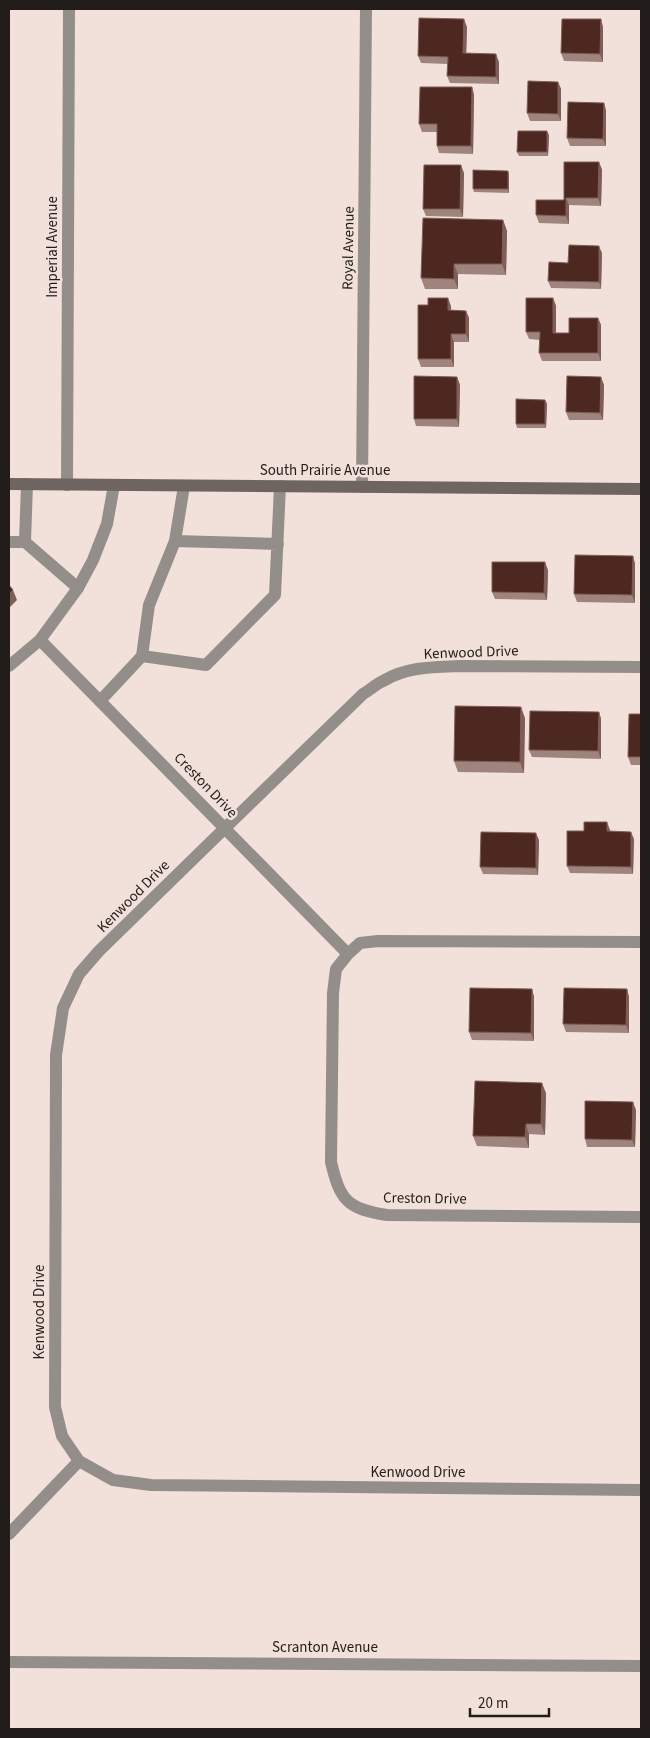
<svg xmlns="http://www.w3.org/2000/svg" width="650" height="1738" font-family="'Source Sans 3',sans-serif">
<rect width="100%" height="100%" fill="#f2e0da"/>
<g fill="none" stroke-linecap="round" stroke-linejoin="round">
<path stroke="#948e8b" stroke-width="12" d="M175 541 278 544
M9 542H25L78 588
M25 542 27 484
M142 656 149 605 175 541 184 486
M100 701 142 656 206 665 275 595 280 486"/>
<path stroke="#948e8b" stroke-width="12" d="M67 485 69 9
M362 487 366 9
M40 640 348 954
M9 666 40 640 78 588 93 560 107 524 114 485
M641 942 378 941 360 943 348 954 336 969 333 993 331 1162C340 1200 347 1209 387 1215L641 1217
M79 1461 113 1480 151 1485 641 1490
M9 1534 79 1461 62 1436 55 1407 56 1055 63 1008 79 974 99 951 225 828 363 694C370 690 376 684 383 681 406 667 433 667 459 666L641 667
M9 1662 641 1666"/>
<path stroke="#6e6560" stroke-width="12" d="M9 484 641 489"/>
</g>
<path fill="#9f847e" d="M467 27 466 53 499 62V84L450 83 447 76 448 64 421 63 418 56Z
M603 27V62L564 61 561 53Z
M558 82 561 89V121H530L527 113Z
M472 87 474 95 473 154 439 153 437 146V132H422L419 124Z
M606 110V146H570L567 138Z
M549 135 548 156H519L517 152Z
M599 162 602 170 601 206 569 205V224L539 223 536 215 564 200Z
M508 171 509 175V193L474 192 473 189Z
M464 173 463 217 426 216 423 209Z
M503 220 507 231 506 275 458 274V289H425L421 278Z
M602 253 601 289 551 288 548 281 568 263Z
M553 298 556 306V333H569L598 318 601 325V361H542L539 353 540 340 529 339 526 332Z
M451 306V310L466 311 469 318V342H454V367H421L418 359Z
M457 377 460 385 459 427 416 426 414 419Z
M604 385 603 420H569L566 412Z
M545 400 547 404 546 428H517L516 424Z
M633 556 635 564V603L577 602 574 594Z
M548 570 547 600 495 599 492 592Z
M599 712 601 719V759L532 757 529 750Z
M641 714V765H631L628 757Z
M525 718 524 773 458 772 454 761Z
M610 830V831L634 839 633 874 570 873 567 866 584 831Z
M539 840 538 875 483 874 480 867Z
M532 989 534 997V1041L472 1040 469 1032Z
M627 989 629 997V1033L566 1032 563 1024Z
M546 1093 545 1135 529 1134V1148L477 1146 473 1136Z
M636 1110 635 1147H587L585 1139Z"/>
<path fill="#7e5f58" d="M464 19 467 27 466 61 463 53Z
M601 19 603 27V62L600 54Z
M496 54 499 62V84L496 77Z
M558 82 561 89V121L558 114Z
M472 87 474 95 473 154 471 146Z
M9 90 10 94 9 147Z
M604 103 606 110V146L603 139Z
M547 131 549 135 548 156 547 152Z
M599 162 602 170 601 206 598 198Z
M461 165 464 173 463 217 460 209Z
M508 171 509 175V193L508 189Z
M566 198 569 205V224L566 216Z
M503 220 507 231 506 275 502 264Z
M599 246 602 253 601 289 599 282Z
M454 264 458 274V289L454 279Z
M448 298 451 306V318L448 310Z
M553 298 556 306V341L553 333Z
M466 311 469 318V342L466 334Z
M598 318 601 325V361L598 353Z
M451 334 454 342V367L451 359Z
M457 377 460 385 459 427 457 419Z
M601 377 604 385 603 420 600 413Z
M545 400 547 404 546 428 545 424Z
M633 556 635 564V603L632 595Z
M545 562 548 570 547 600 544 593Z
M13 590 17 600 9 608V594Z
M521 707 525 718 524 773 520 762Z
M599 712 601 719V759L598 751Z
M607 822 610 830V839L607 831Z
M631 832 634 839 633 874 631 867Z
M536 833 539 840 538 875 536 868Z
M532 989 534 997V1041L531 1033Z
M627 989 629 997V1033L626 1025Z
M542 1083 546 1093 545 1135 541 1124Z
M633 1102 636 1110 635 1147 632 1140Z
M526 1124 529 1134V1148L525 1137Z"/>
<path fill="#4c2821" stroke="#7e5f58" d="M419 18 464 19 463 53 496 54V77L447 76 448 57 418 56Z
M562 19H601L600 54 561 53Z
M528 81 558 82V114L527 113Z
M420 87H472L471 146H437V124H419Z
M568 102 604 103 603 139 567 138Z
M518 131H547V152H517Z
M564 162H599L598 198H566V216L536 215V200H564Z
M424 165H461L460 209H423Z
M473 170 508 171V189H473Z
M423 218 503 220 502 264H454V279L421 278Z
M569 245 599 246V282L548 281 549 262 568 263Z
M428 298H448V310L466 311V334H451V359H418V305H428Z
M526 298H553V333H569V318H598V353H539L540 332H526Z
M414 376 457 377V419H414Z
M567 376 601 377 600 413 566 412Z
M516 399 545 400V424H516Z
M575 555 633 556 632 595 574 594Z
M492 562H545L544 593 492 592Z
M9 585 13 590 9 594Z
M455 706 521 707 520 762 454 761Z
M530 711 599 712 598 751 529 750Z
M629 714H641V757H628Z
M584 822H607V831L631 832V867L567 866V831H584Z
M481 832 536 833V868L480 867Z
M470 988 532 989 531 1033 469 1032Z
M564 988 627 989 626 1025 563 1024Z
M475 1081 542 1083 541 1124H526L525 1137 473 1136Z
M585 1101 633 1102 632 1140 585 1139Z"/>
<g text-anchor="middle" stroke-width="5" stroke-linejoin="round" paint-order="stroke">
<g font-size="15" fill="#221c1a" stroke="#f2e0da">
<text transform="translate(52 247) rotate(-90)" y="5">Imperial Avenue</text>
<text transform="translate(348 248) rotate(-89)" y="5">Royal Avenue</text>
<text x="325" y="475">South Prairie Avenue</text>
<text transform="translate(471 652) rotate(-2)" y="5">Kenwood Drive</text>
<text transform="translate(206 785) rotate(46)" y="5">Creston Drive</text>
<text transform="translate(133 896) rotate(-45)" y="5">Kenwood Drive</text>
<text transform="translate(425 1198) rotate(1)" y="5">Creston Drive</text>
<text transform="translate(39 1312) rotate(-90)" y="5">Kenwood Drive</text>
<text x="418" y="1477">Kenwood Drive</text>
<text x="325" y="1652">Scranton Avenue</text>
</g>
</g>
<rect width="650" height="1738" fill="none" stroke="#221c1a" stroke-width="20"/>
<path d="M470 1708v8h79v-8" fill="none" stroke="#221c1a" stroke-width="2.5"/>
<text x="478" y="1708" font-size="15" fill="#221c1a" stroke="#f2e0da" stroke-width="4" paint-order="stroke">20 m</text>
</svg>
